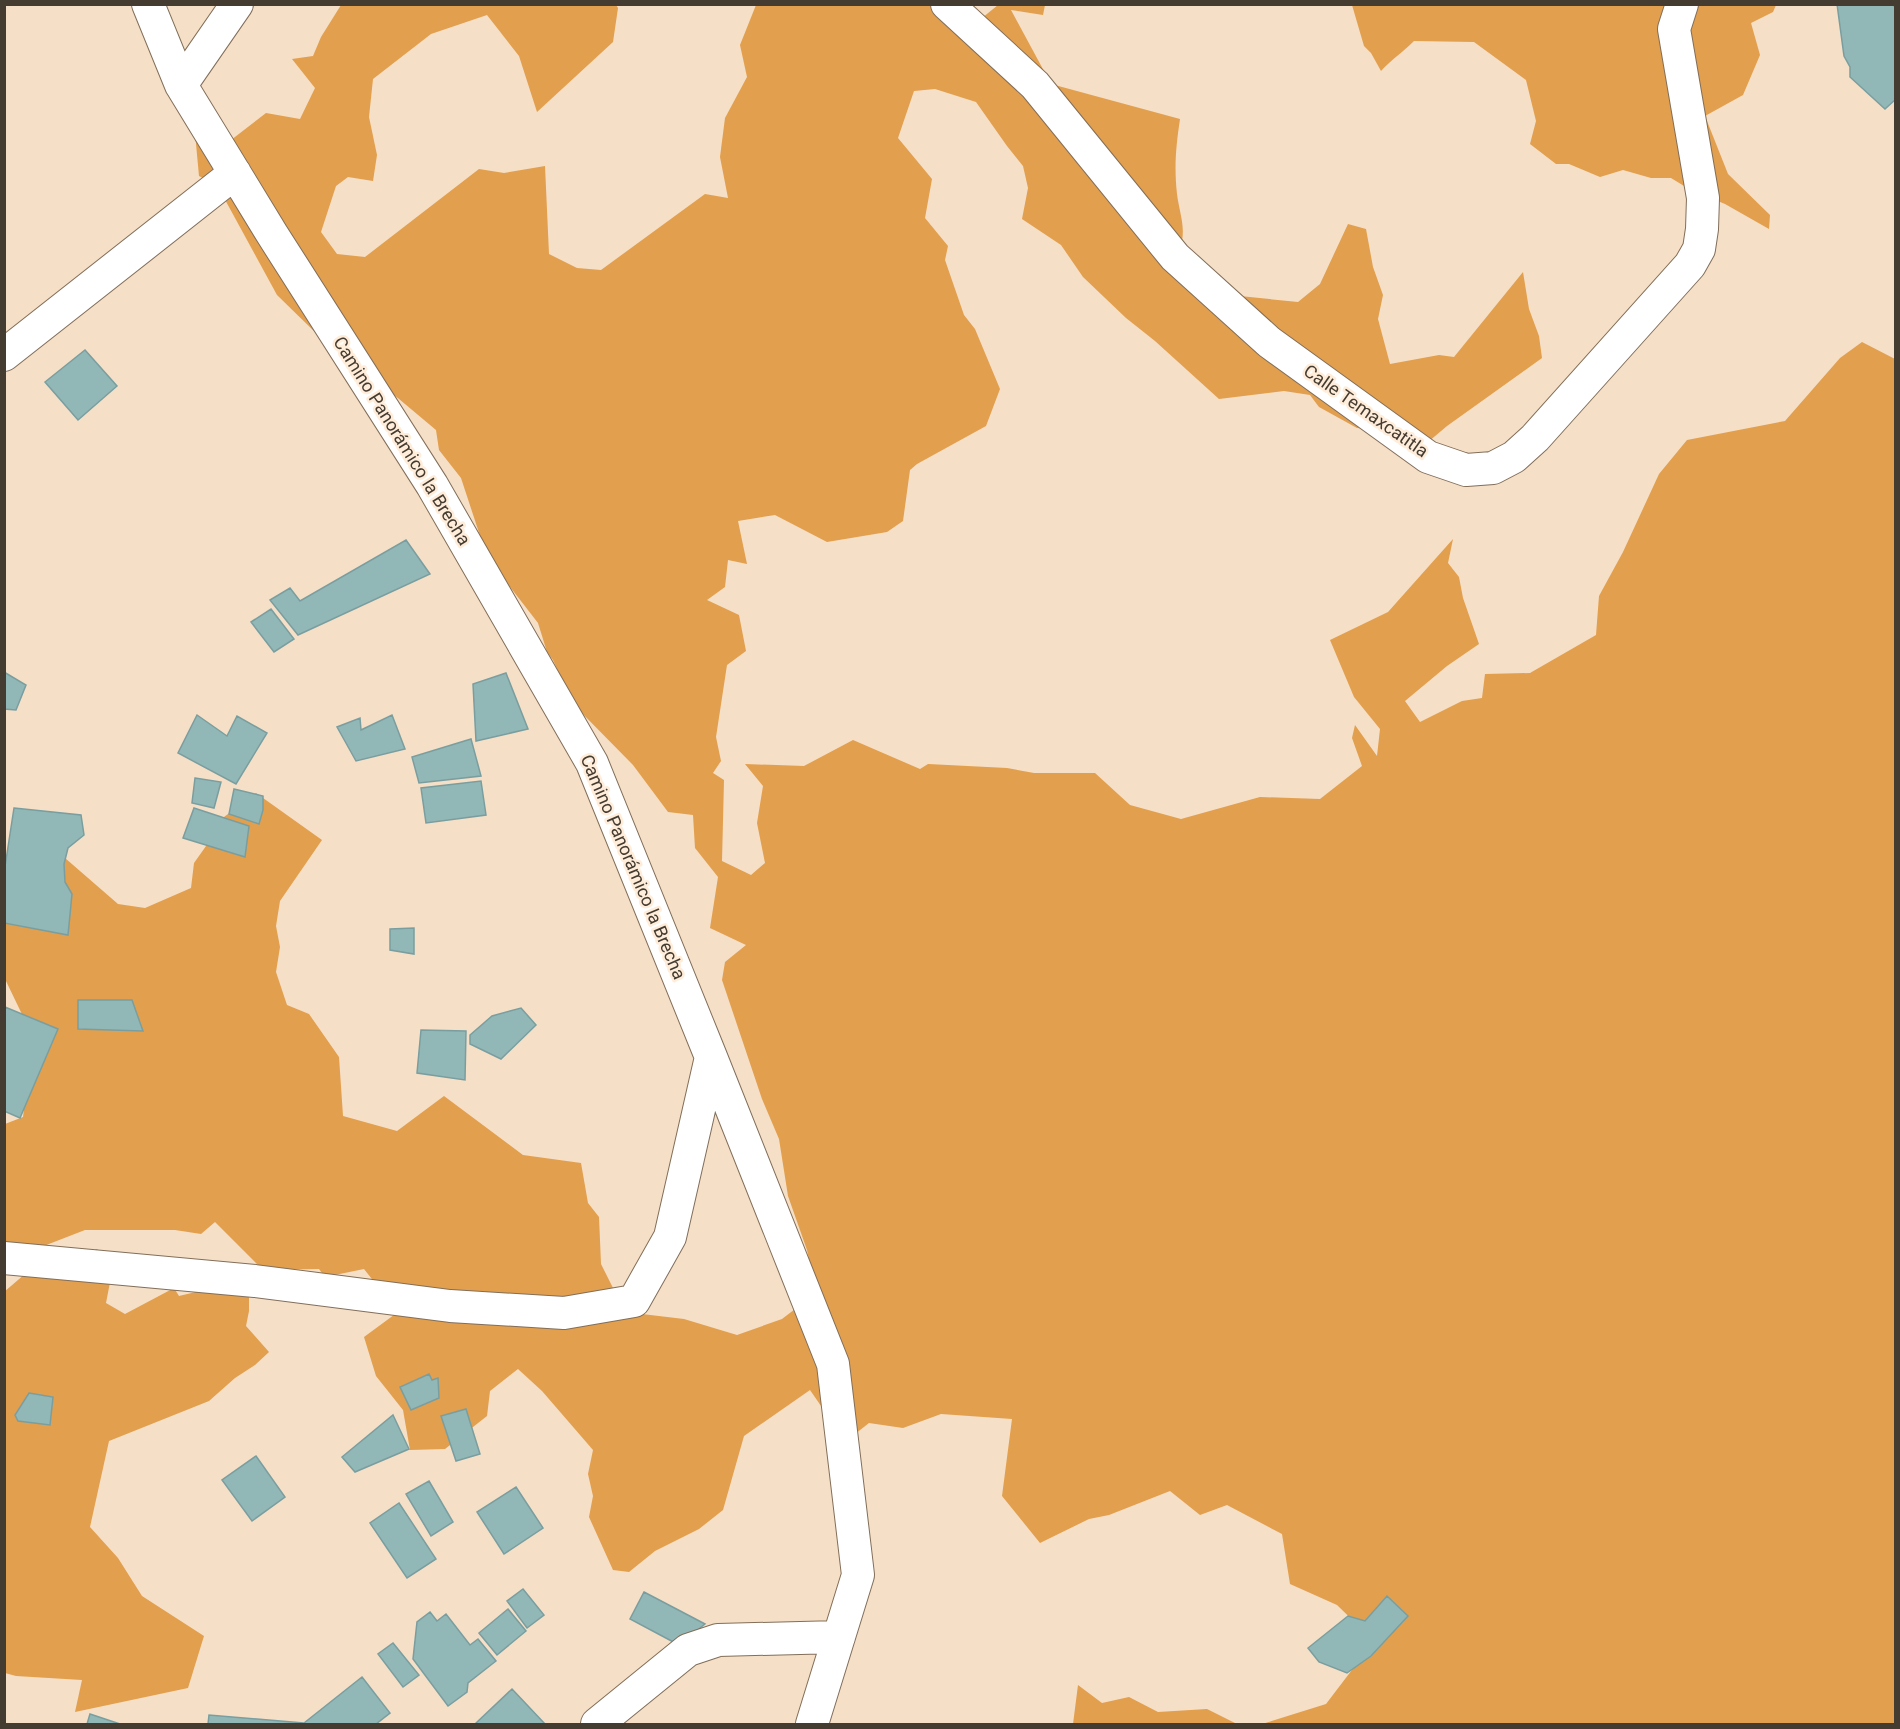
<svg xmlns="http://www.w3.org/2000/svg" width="1900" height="1729" font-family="Roboto,sans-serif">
<rect width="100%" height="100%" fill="#f5dfc7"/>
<path fill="#e29f4d" d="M341 5H616L618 8 613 42 537 112 519 56 487 15 431 34 373 79 369 117 377 155 373 181 348 177 336 186 321 232 337 254 365 257 479 169 504 173 545 166 549 254 577 268 601 270 705 194 728 198 720 157 725 118 747 77 740 45 756 5H971L982 18 998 5H1045L1043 15 1011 10 1051 84 1180 119C1176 146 1174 167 1177 194 1179 211 1185 224 1182 241L1210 293 1298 302 1320 284 1348 224 1366 229 1373 267 1383 295 1378 319 1390 364 1439 355 1454 357 1523 272 1529 309 1539 336 1542 358 1447 426 1415 453 1382 430 1357 428 1319 407 1310 395 1284 391 1219 399 1155 341 1126 318 1083 277 1061 245 1022 219 1028 188 1023 166 1007 146 976 102 935 89 914 91 898 138 932 179 925 218 948 246 945 260 964 315 975 329 1000 389 986 426 917 464 910 470 903 521 887 532 827 542 775 515 738 521 747 564 728 560 725 587 707 600 739 615 746 651 727 665 716 737 721 761 713 773 724 780 722 861 751 875 765 863 757 823 763 786 745 764 804 766 853 740 920 769 928 764 1007 768 1034 773H1095L1130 805 1181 819 1260 797 1320 799 1362 766 1352 738 1355 725 1377 756 1380 729 1354 697 1330 640 1388 612 1453 539 1448 563 1459 577 1463 598 1479 644 1447 666 1405 701 1420 722 1462 701 1482 698 1485 674 1530 673 1596 635 1599 596 1623 552 1659 474 1687 440 1785 421 1840 358 1862 342 1895 359V1724H1262L1326 1704 1374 1641 1337 1605 1290 1584 1282 1534 1227 1505 1200 1515 1170 1491 1109 1515 1089 1519 1040 1543 1002 1496 1012 1419 941 1414 903 1428 869 1423 855 1434 830 1419 810 1390 744 1436 723 1510 699 1529 655 1551 629 1572 613 1570 589 1517 593 1496 588 1474 593 1450 542 1391 518 1369 490 1391 487 1416 445 1449 410 1450 403 1410 376 1376 364 1337 398 1312 364 1269 325 1277 319 1269 263 1270 215 1222 201 1234 175 1230H85L5 1261V1124L23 1117 33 1037 5 979V925L20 903 65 858 118 904 145 908 191 888 194 863 211 839 204 832 256 793 322 840 280 901 276 926 280 947 276 972 287 1005 309 1014 339 1057 343 1116 397 1131 444 1096 523 1155 581 1163 588 1203 599 1217 601 1264 625 1312 684 1319 737 1335 782 1319 816 1293 807 1250 788 1196 779 1139 762 1099 722 980 725 962 746 945 710 928 718 877 695 848 693 815 668 812 633 765 574 705 553 660 547 652 538 623 487 557 461 478 439 450 436 430 343 352 319 336 277 295 217 185 199 176 195 133 222 147 266 113 300 119 315 88 292 59 313 56 321 37Z
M1352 5H1776L1773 12 1751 23 1760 55 1743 95 1705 116 1728 174 1770 215 1769 229 1725 204 1689 189 1671 178H1651L1623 170 1600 177 1569 164H1556L1530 144 1536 121 1526 80 1474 42 1414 41C1403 52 1391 60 1381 71L1371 53 1364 46Z
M97 1249 113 1267 106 1303 125 1314 174 1288 179 1296 200 1291 249 1297V1311L246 1326 269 1352 255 1365 235 1378 209 1401 109 1441 90 1527 118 1558 142 1596 204 1636 188 1688 75 1712 82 1680 16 1676 5 1673 4 1292 32 1268 47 1271Z
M1078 1685 1102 1703 1129 1697 1158 1712 1207 1709 1237 1724H1073Z"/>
<path fill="#92b7b7" stroke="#7a9e9f" stroke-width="1.5" d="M1837 4H1891L1896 7V99L1885 109 1850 77V67L1844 56Z
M85 350 117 386 78 420 45 382Z
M406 540 430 574 298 635 270 600 290 588 300 601Z
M271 609 294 639 274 652 251 622Z
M4 672 26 685 16 710 4 709Z
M506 673 528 729 476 741 473 684Z
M197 715 227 736 237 716 267 733 236 784 178 753Z
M392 715 405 749 356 761 337 727 360 718 361 730Z
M471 739 481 776 419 783 412 757Z
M195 778 221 782 214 808 192 803Z
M481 781 486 815 426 823 421 788Z
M234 789 263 796V810L259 824 229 814Z
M14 808 81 815 84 835 68 848 64 864 65 882 72 894 68 935 4 923V873Z
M194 808 249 826 245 857 183 838Z
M414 928V954L390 950V929Z
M78 1000H132L143 1031 78 1029Z
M5 1007 58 1029 20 1118 4 1111Z
M521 1008 536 1025 501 1059 470 1044V1035L492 1016Z
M421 1030 466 1031 465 1080 417 1073Z
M429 1374 432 1380 438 1378 439 1398 411 1410 400 1387Z
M29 1393 53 1397 50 1425 18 1421 15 1415Z
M466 1409 480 1454 456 1461 441 1416Z
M393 1415 409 1449 355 1472 342 1457Z
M256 1456 285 1497 252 1521 222 1480Z
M429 1481 453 1522 431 1536 406 1494Z
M516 1487 543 1528 504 1554 477 1512Z
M399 1503 436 1559 407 1578 370 1523Z
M523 1589 544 1615 527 1628 507 1601Z
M644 1592 705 1624 679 1645 630 1619Z
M1387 1596 1408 1616 1371 1656 1347 1673 1319 1662 1308 1648 1348 1616 1365 1621Z
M508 1609 526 1631 497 1655 479 1633Z
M430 1612 437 1621 446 1614 470 1645 478 1639 496 1661 468 1683 467 1692 448 1706 413 1659 417 1622Z
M393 1643 419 1675 403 1687 378 1654Z
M362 1677 390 1713 376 1724H208L209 1715 304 1723Z
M512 1689 545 1724H475Z
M90 1714 120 1724H87Z"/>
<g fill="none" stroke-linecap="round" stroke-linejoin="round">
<defs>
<path id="minor" d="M148 4 181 85 272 234 432 485 592 763 711 1057 833 1364 858 1575 812 1724
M947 4 1035 85 1175 257 1269 342 1428 457 1466 470 1493 468 1514 457 1535 438 1690 265 1699 249 1702 229 1703 198 1674 29 1682 4
M181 85 237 4
M4 355 235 173
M4 1258 255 1281 450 1306 564 1313 634 1301 670 1237 711 1057
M597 1724 688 1650 718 1640 839 1637"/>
</defs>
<use href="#minor" stroke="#826e59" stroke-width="34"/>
<use href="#minor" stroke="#fff" stroke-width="32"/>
</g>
<g text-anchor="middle" stroke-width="5" stroke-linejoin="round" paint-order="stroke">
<g font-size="18" fill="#443b31" stroke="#ffedda">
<text transform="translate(1366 411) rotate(35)" y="6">Calle Temaxcatitla</text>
<text transform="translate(402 441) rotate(58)" y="6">Camino Panorámico la Brecha</text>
<text transform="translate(633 867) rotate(67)" y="6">Camino Panorámico la Brecha</text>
</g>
</g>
<rect width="1900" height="1729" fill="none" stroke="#443b31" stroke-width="12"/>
</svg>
